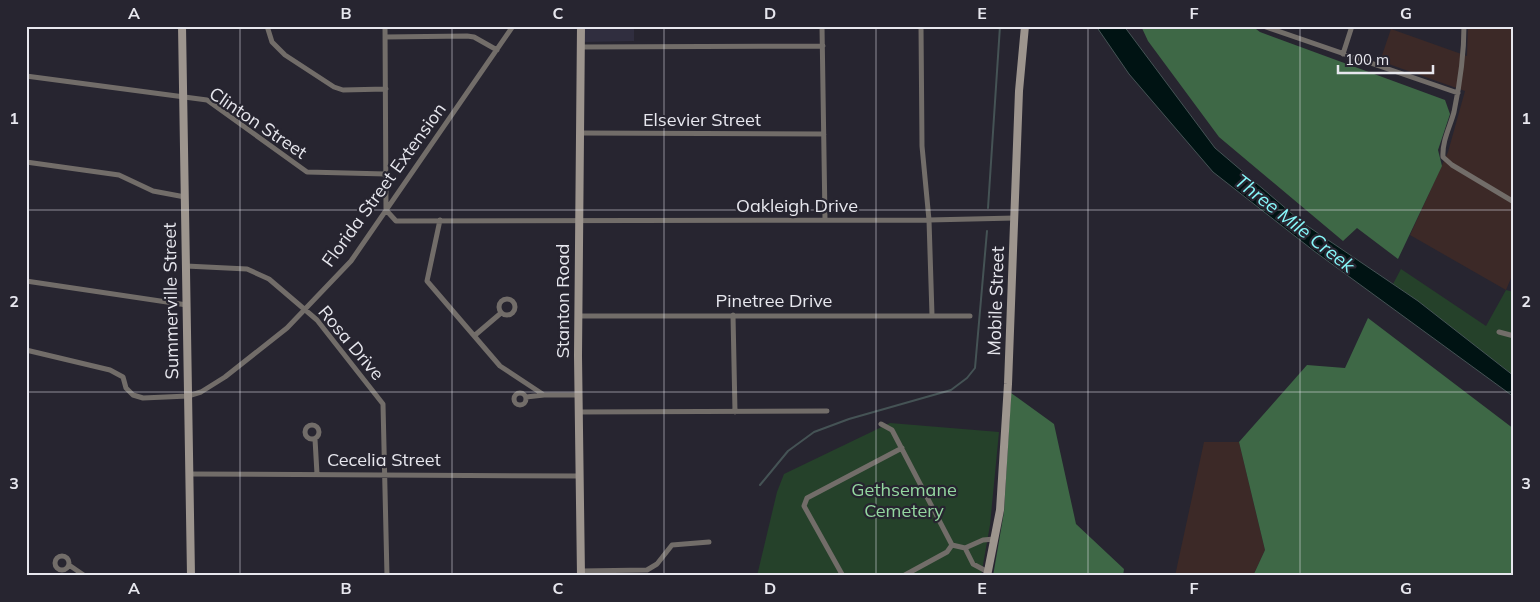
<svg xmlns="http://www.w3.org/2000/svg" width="1540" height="602" font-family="Mulish,sans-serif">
<rect width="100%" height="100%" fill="#272530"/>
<path fill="#302e3f" d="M582 26H634V41L583 42Z"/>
<path fill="#3c2927" d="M1468 26H1514V271L1506 290 1410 235 1448 152 1465 91 1380 61 1391 29 1467 56Z
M1204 442H1239L1265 550 1253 576H1175Z"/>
<path fill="#25412a" d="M1401 269 1486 326 1506 290 1514 292V376L1393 284Z
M890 423 999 432 990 525 981 576H757L777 492 784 474Z"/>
<path fill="#3e6846" d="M1141 26H1252L1260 32 1445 100 1450 114 1438 150 1442 166 1398 259 1357 228 1343 241 1219 137 1148 41Z
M1368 318 1514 429V576H1253L1265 550 1239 442 1307 365 1345 368Z
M1011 393 1054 424 1076 524 1124 569 1123 576H993L1004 512Z"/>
<path fill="#001313" stroke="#455355" d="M1096 26H1124L1215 148 1303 223 1418 301 1505 369 1514 376V397L1314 251 1213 172 1129 74Z"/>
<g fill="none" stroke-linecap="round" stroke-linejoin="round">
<path stroke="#455355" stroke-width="2" d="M988 208 1000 26
M760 485 788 451 814 432 849 419 951 390 967 378 975 368 987 231"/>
<path stroke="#726d69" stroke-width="5" d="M267 26 272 42 285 55 334 87 343 90 386 89
M385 26 386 210 396 221 929 220 1015 218
M822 26 825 219
M921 26 922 146 929 220 932 315
M1263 26 1458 93
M1464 26C1464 56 1460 83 1454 112 1450 127 1442 141 1443 157L1452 165 1514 202
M385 37 467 36 474 37 497 50
M580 47 823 46
M1343 54 1352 26
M26 76 207 100 307 172 386 174
M580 133 824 134
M26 162 119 175 153 191 185 197
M440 220 427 281 500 366 544 395H578
M186 266 247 269 269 279 317 320 383 404 387 576
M26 281 187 305
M499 307a8 8 0 1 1 16 0a8 8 0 1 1-16 0Z
M733 315 735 412
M578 316H970
M1499 332 1514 336
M474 336 501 313
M26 350 110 370 123 377 126 388 133 395 143 398 188 396 201 392 225 377 287 328 351 261 513 26
M514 399a6 6 0 1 1 12 0a6 6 0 1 1-12 0Z
M526 397 544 395
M578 412 827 411
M881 424 892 430 952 545 965 548 973 564 988 572
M305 432a7 7 0 1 1 14 0a7 7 0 1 1-14 0Z
M315 439 317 474
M189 474 580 476
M965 548 983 540 994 539
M55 563a7 7 0 1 1 14 0a7 7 0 1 1-14 0Z
M69 565 85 576
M581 571 647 570 657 564 672 545 709 542
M843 576 804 506 807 498 902 448
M903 576 947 552 952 545"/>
<path stroke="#9d958e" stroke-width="8" d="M182 26 191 576
M581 26 578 356 581 576
M987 576 1000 510 1008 384 1019 91 1025 26"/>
</g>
<path fill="none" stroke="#e7e7ee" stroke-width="1" stroke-opacity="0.55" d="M240 26V576M452 26V576M664 26V576M876 26V576M1088 26V576M1300 26V576M26 210H1514M26 392H1514"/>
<g text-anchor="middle" stroke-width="4.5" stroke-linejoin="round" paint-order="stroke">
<g font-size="18" fill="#e7e7ee" stroke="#272530">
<text x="702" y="126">Elsevier Street</text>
<text transform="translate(258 123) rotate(34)" y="6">Clinton Street</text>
<text transform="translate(384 185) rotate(-54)" y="6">Florida Street Extension</text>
<text x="797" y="212">Oakleigh Drive</text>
<text transform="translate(171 301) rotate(-91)" y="6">Summerville Street</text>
<text transform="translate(563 301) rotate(-90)" y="6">Stanton Road</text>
<text x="774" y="307">Pinetree Drive</text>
<text transform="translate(996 301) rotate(-88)" y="6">Mobile Street</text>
<text transform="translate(351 343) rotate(50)" y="6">Rosa Drive</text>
<text x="384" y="466">Cecelia Street</text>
</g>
<g font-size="18" fill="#94d7a0" stroke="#272530">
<text x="904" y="496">Gethsemane<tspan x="904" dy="21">Cemetery</tspan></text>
</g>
<g font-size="19" font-style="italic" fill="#87f7fa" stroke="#272530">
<text transform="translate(1295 223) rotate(38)" y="7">Three Mile Creek</text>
</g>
</g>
<rect width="1540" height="602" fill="none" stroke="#272530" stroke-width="55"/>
<path d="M1338 65v8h95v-8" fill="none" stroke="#e7e7ee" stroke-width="2.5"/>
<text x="1345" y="65" font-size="15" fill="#e7e7ee" stroke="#272530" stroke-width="4" paint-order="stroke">100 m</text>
<rect x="28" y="28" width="1484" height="546" fill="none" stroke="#e7e7ee" stroke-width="2"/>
<g font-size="16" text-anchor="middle" font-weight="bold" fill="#e7e7ee">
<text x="134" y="19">A</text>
<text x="346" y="19">B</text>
<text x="558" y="19">C</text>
<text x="770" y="19">D</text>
<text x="982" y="19">E</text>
<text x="1194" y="19">F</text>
<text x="1406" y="19">G</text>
<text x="14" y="124">1</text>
<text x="1526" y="124">1</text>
<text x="14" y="307">2</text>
<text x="1526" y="307">2</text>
<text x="14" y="489">3</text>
<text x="1526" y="489">3</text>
<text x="134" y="594">A</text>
<text x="346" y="594">B</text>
<text x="558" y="594">C</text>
<text x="770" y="594">D</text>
<text x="982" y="594">E</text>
<text x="1194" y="594">F</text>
<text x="1406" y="594">G</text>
</g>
</svg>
